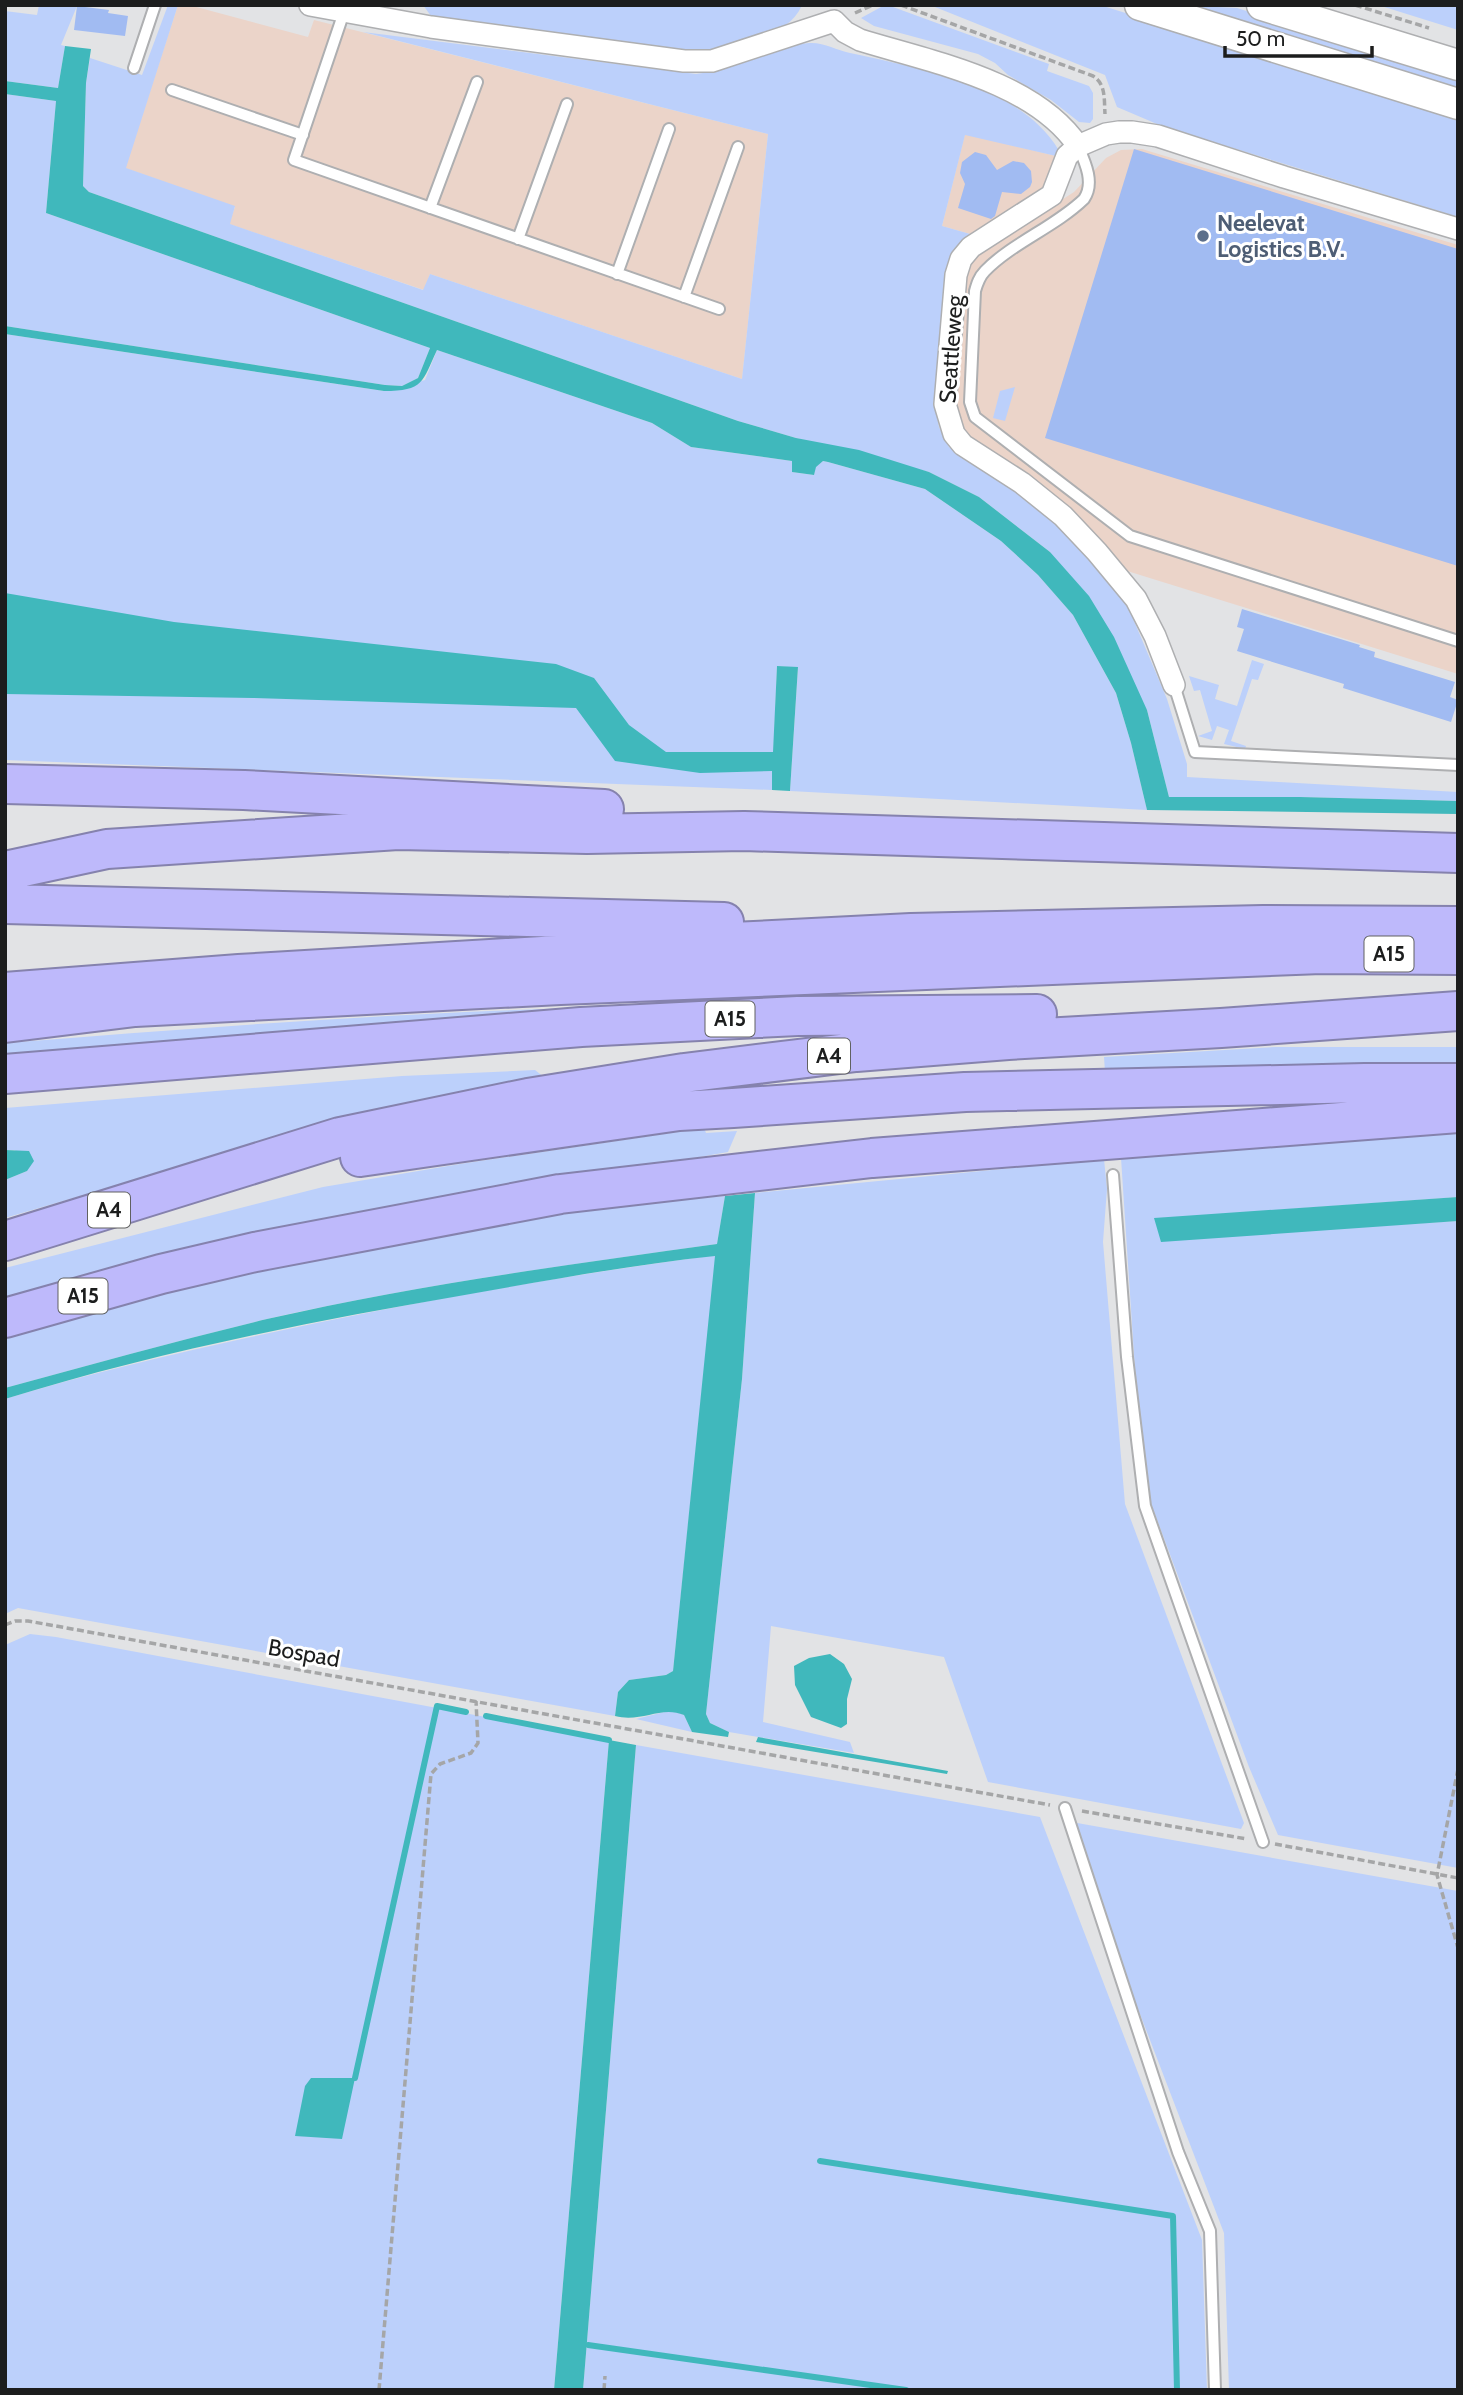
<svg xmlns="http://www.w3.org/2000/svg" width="1463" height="2395" font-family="Cabin,sans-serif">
<rect width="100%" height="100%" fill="#e2e3e5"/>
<path fill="#ebd4c9" d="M178 5H189L308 37 314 20 768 134 742 379 430 274 424 290 229 224 235 207 125 168Z
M965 134 1056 156 1049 187 970 234 942 226Z
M1142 149 1458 245V674L1124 570 1095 534 1071 509 1037 482 968 438 960 426 952 401 967 276 975 256 1074 192 1106 158 1121 150Z"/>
<path fill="#bcd0fb" d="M39 5 77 6 61 45 65 46 58 88 5 81V11L37 15Z
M168 5H178L126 168 235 206 230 224 423 290 430 274 742 379 768 134 363 32 696 74C736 70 770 47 809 43 824 42 836 50 850 53 918 68 1020 86 1058 149L1056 156 965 135 942 226 970 234 961 244 938 392 936 412 939 427 949 447 1008 485 1057 524 1104 575 1129 609 1167 699 1187 764V777L1458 792V801L1300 797H1169L1147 710 1050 552 979 497 929 472 796 438 738 421 89 192 83 186 86 83 90 58 142 75Z
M423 5H802C798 14 792 21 784 26 764 37 719 49 697 51L431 16Z
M930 5H1100L1428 108 1458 121V217L1164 127 1117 107 1105 75Z
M1178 5 1237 8 1458 77V92Z
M1378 5H1458V30Z
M883 6 893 7 1049 64 1047 71 1089 86 1093 93V119L1090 123 1079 122 1051 100 1008 75 995 63 978 54 874 26 861 18Z
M5 94 56 101 46 213 430 348 418 378 402 386 385 385 5 326Z
M5 334 384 391 425 380 437 350 652 423 691 447 792 461V472L814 475 815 467 823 461 828 462 925 489 1001 541 1038 575 1073 615 1116 693 1131 743 1147 810 790 791 798 668 777 666 772 790 5 760Z
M1015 387 1005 421 993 418 1000 391Z
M1252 660 1264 664 1258 680 1252 679 1231 741 1246 746 1245 749 1224 744 1229 730 1217 726 1212 740 1198 736 1212 731 1200 690 1194 691 1189 676 1219 685 1215 699 1237 706Z
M580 1008 467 1027 5 1062V1043C197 1028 388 1013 580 1008Z
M1276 1047H1458V1067L1105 1072 1104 1057Z
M535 1070 545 1078 319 1126 5 1218V1180L27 1171 15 1150H5V1108L402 1076Z
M704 1128 706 1133 737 1131 728 1152 592 1176 5 1306V1268L323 1187 460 1164Z
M1458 1133V1197L1154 1219 1357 1227 1458 1221V1868L1278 1835 1249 1767 1149 1498 1137 1400 1121 1158 1320 1141Z
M1104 1159 1107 1189 1103 1242 1125 1504 1244 1823 1241 1829 988 1782 944 1657 771 1626 763 1722 850 1742 854 1753 729 1732 710 1723 706 1714 742 1379 755 1193Z
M725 1196 717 1244C567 1265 415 1285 267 1319 179 1340 92 1364 5 1388V1332L349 1246 516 1215Z
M716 1255 673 1671 666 1675 629 1680 618 1692 615 1716 18 1608 5 1614V1399C86 1374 169 1355 251 1337 405 1303 560 1276 716 1255Z
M30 1634 56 1637 609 1740 554 2390H5V1645Z
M672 1710 684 1715 692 1732 636 1719Z
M636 1745 1040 1817 1202 2240 1207 2390H583Z
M1066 1821 1458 1891V2390H1229L1224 2233Z"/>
<path fill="#40b8bc" d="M65 46 91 49 86 83 83 186 89 192 738 421 796 438 859 450 929 472 979 497 1050 552 1089 596 1114 637 1147 710 1169 797H1300L1458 801V814L1147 810 1131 743 1116 693 1073 615 1038 575 1001 541 925 489 828 462 823 461 816 467 814 475 792 472V461L691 447 652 423 437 350C422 382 424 391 384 391L5 334V326L385 385 402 386 418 378 430 348 46 213 56 101 5 94V81L58 88Z
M5 593 174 622 556 664 594 678 629 725 666 752H773L777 666 798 667 790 791 772 790V771L700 773 615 761 576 708 253 698 5 694Z
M5 1150 29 1151 34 1161 27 1171 5 1180Z
M755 1193 742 1379 706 1714 710 1723 729 1732 728 1737 692 1732 684 1715C661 1705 642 1723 615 1716L618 1692 629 1680 666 1675 673 1671 715 1256C630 1265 544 1281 459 1296 307 1322 153 1353 5 1399V1388C92 1364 179 1340 267 1319 415 1285 566 1265 717 1244L725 1196Z
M1458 1197V1221L1161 1242 1154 1218Z
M830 1654 844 1664 852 1679 847 1699V1724L841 1728 811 1717 795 1685 794 1666 809 1658Z
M758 1737 948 1771 947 1774 756 1742Z
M609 1740 636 1745 583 2390H554Z
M311 2078H355L342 2139 295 2136 305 2086Z"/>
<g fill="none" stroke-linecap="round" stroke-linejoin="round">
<path stroke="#40b8bc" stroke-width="6" d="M486 1716 609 1740
M355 2078 437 1706 466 1712
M820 2161 1173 2216 1177 2390
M588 2345 906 2390"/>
</g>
<path fill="#a1bbf2" d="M77 6 109 10 108 13 128 16 125 36 74 30Z
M1134 149 1458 249V566L1045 438Z
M975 152 986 155 997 170 1013 161 1024 163 1031 171 1032 182 1030 187 1021 194 1002 192 995 216 991 219 958 208 965 184 960 173 962 162Z
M1242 609 1360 645 1359 647 1375 652 1374 657 1455 682 1450 697 1458 700 1451 722 1343 688 1344 684 1237 651 1244 629 1237 627Z"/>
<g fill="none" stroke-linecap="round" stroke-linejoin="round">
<defs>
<path id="service" d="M344 12 294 160 719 309
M134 68 155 5
M172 90 303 135
M1078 146C1085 162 1095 183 1084 199 1055 227 1012 243 985 271 979 277 977 284 975 291L970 402 975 417 1130 536 1458 641
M430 208 477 82
M518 239 567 104
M617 274 669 129
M684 297 738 147
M1174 685 1195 752 1458 765
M1113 1175 1127 1357 1145 1506 1263 1842
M1065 1808 1178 2152 1210 2231 1215 2390"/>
<path id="minor" d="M310 5 431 27 684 61H712L834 21 845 32 860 40C931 62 1034 81 1078 146
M1174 685 1155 636 1136 599 1097 552 1063 516 1022 483 963 445 954 434 945 404 956 275 961 259 971 247 1052 195 1067 156 1078 146 1106 134 1119 132H1132L1158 136 1284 177 1458 229"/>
<path id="secondary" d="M1140 5 1458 104
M1262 5 1458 65"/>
<path id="motorway" d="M5 784 244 790 604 809
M5 871 107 849 398 830 587 834 744 831 1458 853
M5 904 724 922
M5 992 239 974 659 949 733 942 911 933 1263 925 1458 926
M5 1023 135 1007 560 985 1321 954 1458 955
M5 1074 581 1027 798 1016 1037 1014
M360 1157 679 1111 733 1108 965 1092 1365 1083H1458
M5 1241 340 1137 528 1098 684 1073 856 1052 1008 1040 1221 1028 1458 1011
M5 1318 161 1274 255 1252 560 1194 872 1158 1458 1113"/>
</defs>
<use href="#service" stroke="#aeafb1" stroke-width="14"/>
<use href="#minor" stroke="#aeafb1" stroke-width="24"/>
<use href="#secondary" stroke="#aeafb1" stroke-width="33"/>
<use href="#motorway" stroke="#8582ad" stroke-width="42"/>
<path stroke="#a5a6a7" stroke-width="3.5" stroke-dasharray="7 3.5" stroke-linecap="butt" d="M901 5 1093 76C1106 84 1104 99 1105 114
M1355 5 1429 28
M855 13 873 5
M5 1625 15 1621H28L1050 1805
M1458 1769 1437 1875 1458 1948
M1082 1811 1247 1839
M1275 1844 1458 1878
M379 2390 431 1774 440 1764 471 1753 478 1743 476 1701
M604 2390 605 2376"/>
<use href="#service" stroke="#fff" stroke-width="10"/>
<use href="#minor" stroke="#fff" stroke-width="21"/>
<use href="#secondary" stroke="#fff" stroke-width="30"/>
<use href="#motorway" stroke="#beb9fb" stroke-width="38"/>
</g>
<circle fill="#5c6f8a" stroke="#fff" stroke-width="2.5" cx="1203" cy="236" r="7"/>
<g text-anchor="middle" stroke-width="6" stroke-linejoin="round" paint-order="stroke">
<g fill="#fff" stroke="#606161" stroke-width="2">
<rect x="1364.5" y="936.5" width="49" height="35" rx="5"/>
<rect x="705.5" y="1001.5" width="49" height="35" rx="5"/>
<rect x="808" y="1038.5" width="42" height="35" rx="5"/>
<rect x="88" y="1192.5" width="42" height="35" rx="5"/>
<rect x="58.5" y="1278.5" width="49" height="35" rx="5"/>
</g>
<g font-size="21" font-weight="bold" fill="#1c1d1d">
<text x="1389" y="961">A15</text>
<text x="730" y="1026">A15</text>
<text x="829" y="1063">A4</text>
<text x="109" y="1217">A4</text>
<text x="83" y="1303">A15</text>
</g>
<g font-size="23" font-weight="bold" fill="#4e5e75" stroke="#fff" text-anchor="start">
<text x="1217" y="231">Neelevat<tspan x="1217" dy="26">Logistics B.V.</tspan></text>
</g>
<g font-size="23" fill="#1c1d1d" stroke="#fff">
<text transform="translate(951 349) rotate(-86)" y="8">Seattleweg</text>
<text transform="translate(304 1653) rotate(10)" y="8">Bospad</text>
</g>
</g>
<rect width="1463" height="2395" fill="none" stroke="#1c1d1d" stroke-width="14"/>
<path d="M1225 46v10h147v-10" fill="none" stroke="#1c1d1d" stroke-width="3.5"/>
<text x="1236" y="46" font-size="21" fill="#1c1d1d" stroke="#ffffff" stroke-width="5" paint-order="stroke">50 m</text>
</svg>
